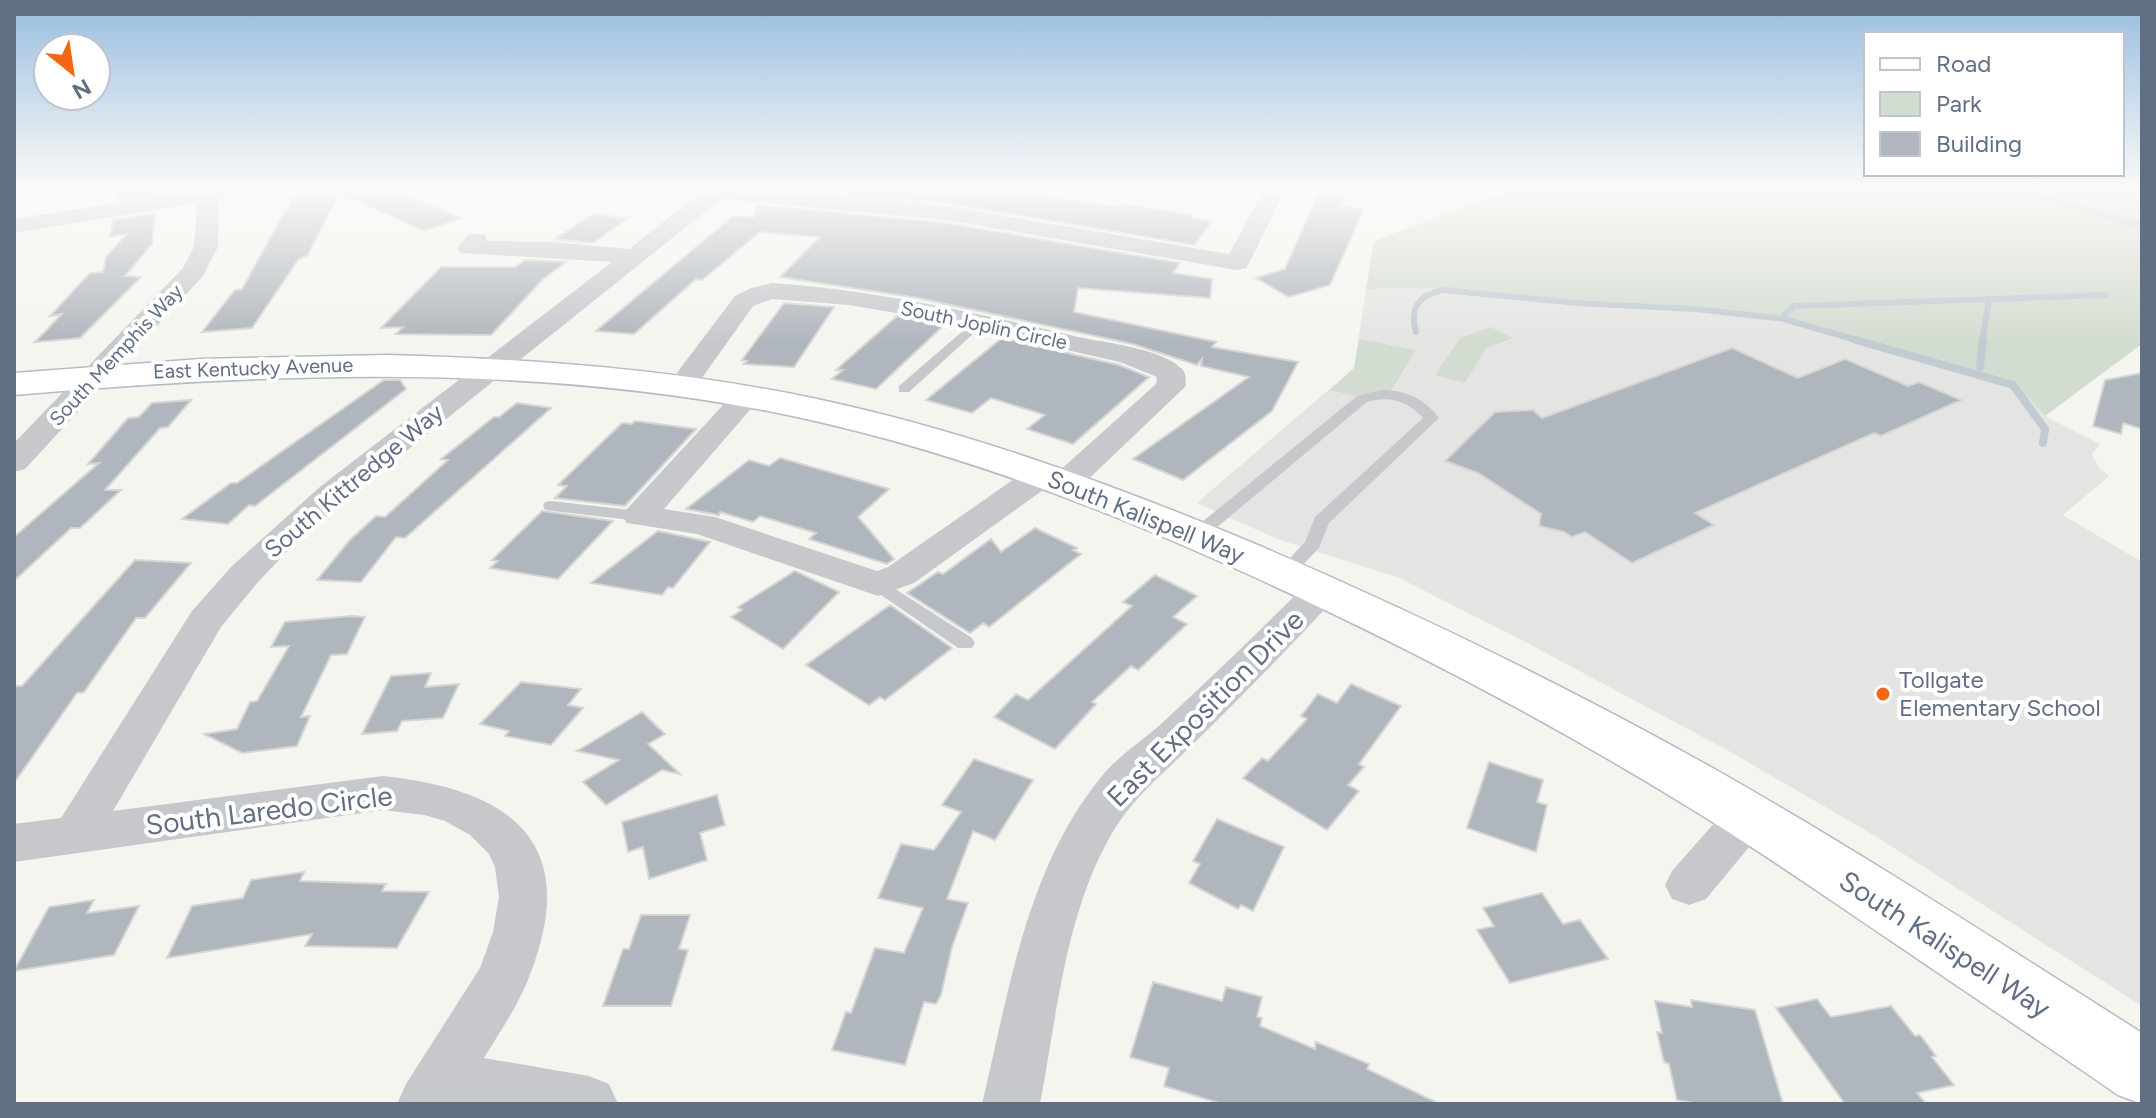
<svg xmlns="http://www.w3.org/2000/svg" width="2156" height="1118" font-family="Figtree,sans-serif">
<rect width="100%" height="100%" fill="#f4f5ef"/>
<path fill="#e4e5e3" d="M1462 288 1537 298 1694 306 1756 314 1810 325 2014 383 2045 416 2100 444 2092 454 2099 468 2109 476 2063 515 2142 562V1006L1872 834 1727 750 1520 639 1397 577 1280 540 1197 503 1354 368 1366 289Z"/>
<path fill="#d3dcd0" d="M1518 187H2142V344L2045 416 2014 383 1810 325 1756 314 1694 306 1537 298 1462 288 1366 289 1374 241Z
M1491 327 1513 338 1486 348 1465 383 1435 375 1460 338Z
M1359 339 1416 350 1389 394 1363 398 1330 390 1354 368Z"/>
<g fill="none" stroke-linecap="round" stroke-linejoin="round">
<path stroke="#c2cbd2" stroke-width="6" d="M2005 187 2142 226
M1785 314 1794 306 2106 295
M1416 332C1409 308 1419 295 1443 290L1577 303 1695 309 1784 319 1863 342
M1982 342 1989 300"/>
<path stroke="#c2cbd2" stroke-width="8" d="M1856 340 2013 385 2045 429 2043 443
M1980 367 1983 340"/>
</g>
<path fill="#b0b6bd" stroke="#d5d5d3" stroke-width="2" d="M119 187H157V194L117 200Z
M325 187H384L462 218 424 231 339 193 308 255 298 260 252 328 202 332 235 290 242 289 293 197 333 190Z
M763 187H978L1119 207 1122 204 1193 215 1191 218 1212 221 1194 245 946 203Z
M1321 187H1349L1341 206 1364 209 1330 285 1289 297 1256 278 1285 269Z
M756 205 946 223 1180 263 1173 273 1212 279 1210 298 1078 288 1074 312 1216 342 1212 347 1298 362 1272 411 1183 480 1133 459 1249 377 1201 366 1202 359 1197 365 1133 344 918 298 780 277 820 237 760 232 702 280 696 279 634 334 596 331 733 216 755 217Z
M155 213 152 244 125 276 141 277 80 338 35 342 62 314 50 316 90 273 103 272 106 257 127 234 110 237 113 220Z
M593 214 628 218 593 243 555 239Z
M525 260 566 262 543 279 491 335 396 334 403 327 381 328 441 267H515Z
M784 303 834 307 794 367 744 364 747 361 742 360Z
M897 316 944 325 876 389 832 379 843 370H836Z
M1002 338 1119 365 1149 377 1073 444 1027 429 1045 415 991 398 972 413 926 400Z
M1732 348 1798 378 1845 359 1908 386 1919 382 1961 400 1881 436 1874 433 1695 513 1714 525 1632 563 1585 532 1572 537 1564 532 1539 526 1541 514 1478 473 1445 461 1495 412 1533 410 1542 418Z
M2142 373V429L2123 423 2121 434 2093 426 2105 380Z
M384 380H400L406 389 255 506 249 505 228 524 182 519 231 483H237Z
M191 400 168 427 160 428 105 490H121L80 528H71L14 581V537L99 463 88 464 128 418 139 417 152 403Z
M517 403 551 408 405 538 396 537 361 582 317 580 350 540 376 516 385 517 448 460 441 459 494 417H499Z
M635 421 696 429 625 506 555 498 567 486 558 485 622 423 632 424Z
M780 458 889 489 858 517 894 559 887 564 809 539 816 533 760 516 753 522 720 512 719 515 686 509 749 460 769 466Z
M542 511 613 521 558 579 490 568 498 561 492 560Z
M1035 528 1077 548 1073 550 1081 554 989 627 983 623 970 633 907 593 938 572 943 574 991 539 1001 552Z
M658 531 710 542 673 588 668 587 662 595 591 583Z
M135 560 191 563 145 618H136L84 692 77 693 14 783V686H22Z
M795 571 839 592 783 649 731 617 742 610 738 607Z
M1155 575 1197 596 1173 617 1187 624 1138 670 1131 666 1092 702 1096 704 1055 749 994 717 1016 694 1028 700 1132 606 1123 602Z
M890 605 952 648 885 700 880 697 869 705 806 665Z
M351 616 365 617 347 654 331 655 301 717 310 716 297 746 242 753 204 734 237 729 250 702 257 701 289 646 271 647 285 622Z
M431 673 425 687 459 684 443 718 402 721 397 731 362 734 391 676Z
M521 682 581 689 568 705 583 708 551 745 505 736 509 731 480 724Z
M1351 684 1401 706 1359 764 1364 767 1348 785 1359 791 1327 830 1243 778 1262 758 1268 761 1307 719 1301 716 1318 694 1337 703Z
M642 712 665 734 648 744 680 774 662 770 606 805 583 782 619 760 577 751Z
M974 759 1033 780 995 840 973 831 947 899 968 903 952 947 941 995 936 1004 924 1002 905 1065 832 1050 846 1012 851 1013 875 948 904 953 923 908 878 898 901 844 934 850 961 812 942 805Z
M1489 762 1543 780 1537 802 1547 805 1536 852 1467 828Z
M717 795 725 825 700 833 707 860 649 879 643 847 628 852 622 822Z
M1217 819 1284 847 1253 911 1241 905 1238 909 1189 883 1200 864 1193 861Z
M304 872 300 881 386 884 382 891 429 892 397 948 305 946 312 934 167 958 192 906 243 898 251 880Z
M1542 893 1563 924 1580 920 1608 959 1510 983 1477 930 1494 926 1483 908Z
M94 900 87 913 139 906 114 955 14 971 49 907Z
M641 915H690L679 949 688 950 671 1006H603L623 949H629Z
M1153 982 1222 1001 1226 987 1262 997 1257 1017 1262 1018 1260 1026 1315 1049 1316 1042 1369 1064 1367 1069 1440 1104H1222L1164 1086 1169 1068 1130 1057Z
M1817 999 1831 1017 1891 1006 1915 1036 1920 1035 1936 1056 1932 1057 1954 1085 1917 1093 1926 1104H1845L1776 1008Z
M1691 1000 1755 1010 1783 1104H1699L1677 1100 1669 1064 1664 1062 1657 1032 1662 1033 1655 1001 1692 1007Z"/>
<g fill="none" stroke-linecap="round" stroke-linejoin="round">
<defs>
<path id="secondary" d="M388 355C532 359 675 369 817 399 967 431 1112 484 1253 543 1412 611 1567 686 1718 771 1862 853 2002 944 2142 1033V1104L2118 1095C2049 1047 1979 1001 1909 953 1833 902 1758 849 1680 802 1533 712 1380 633 1223 563 1077 497 926 442 768 411 519 363 265 373 14 395V373L201 359Z"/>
</defs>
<use href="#secondary" stroke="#b7bbc1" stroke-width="3"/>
<path fill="#c6c8cc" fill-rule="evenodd" d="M979 317 984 318V324L909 392H899V386Z
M1381 390C1405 390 1424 398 1439 418L1329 523 1319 548 1291 577H1279L1276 573 1305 542 1315 517 1423 418C1408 401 1389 395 1367 402L1203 539H1191L1188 535 1191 531 1357 396Z
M551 501 639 511 648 516 639 521 545 510 543 506 545 502Z
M878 578 972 638 975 643 972 648H958L871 588 869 584 871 580Z"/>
<path fill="#c6c8cc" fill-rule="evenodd" d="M218 187H268L265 192 219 200 218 247 203 276 25 469 14 472V443L183 268 194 247 197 203 14 233V219Z
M708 187H733L946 206 1229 254 1266 187H1287L1249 263 1246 268 1237 270 946 220 721 199 345 500 299 539 258 582 221 627 113 811 383 776C506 789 582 838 531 972 520 1003 501 1030 484 1058L589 1076 609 1084 618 1104H397L406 1084 480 968 493 932 499 897 495 867 489 854 470 835 445 821 424 815 383 810 14 862V824L61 818 192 611 232 566 321 486 612 262 461 253 457 248 469 234H485L487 241 552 242 629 249Z
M1446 187H1476L1479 191 1468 197 1449 192Z
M772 283C876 290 976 313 1078 337 1106 343 1161 348 1182 369 1187 374 1185 379 1186 386L1077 490 1065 493 1053 490 1050 485 914 583 878 596 697 534 627 523 622 516 627 509 737 390 747 387 757 390 762 396 664 509 715 517 877 571 888 567 1030 468 1042 465 1054 468 1057 473 1156 384 1157 377 1120 362 926 318 849 305 772 299 753 306 692 392 682 395 672 392 667 386 735 296 751 288Z
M1323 577 1336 581 1342 589 1336 597C1289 648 1241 697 1192 745 1162 775 1132 798 1111 835 1065 915 1057 1015 1040 1104H982C1009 992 1026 868 1102 776 1118 756 1142 741 1161 724 1212 677 1261 629 1310 581Z
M1748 798 1764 803 1771 816 1764 829 1706 899 1689 905 1672 899 1665 885 1672 871 1732 803Z"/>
<use href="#secondary" fill="#fff" fill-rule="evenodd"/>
</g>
<linearGradient id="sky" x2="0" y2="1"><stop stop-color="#99bddf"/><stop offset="0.55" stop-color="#fafaf8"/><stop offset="1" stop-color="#fafaf8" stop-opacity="0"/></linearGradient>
<rect width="2156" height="343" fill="url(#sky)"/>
<circle fill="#f46610" stroke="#fff" stroke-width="3" cx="1883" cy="694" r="8"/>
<g text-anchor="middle" stroke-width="8" stroke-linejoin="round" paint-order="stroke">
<g font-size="20" fill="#606f84" stroke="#fff">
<text transform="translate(984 325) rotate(12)" y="7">South Joplin Circle</text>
<text transform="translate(116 355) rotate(-47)" y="7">South Memphis Way</text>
<text transform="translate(253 368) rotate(-2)" y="7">East Kentucky Avenue</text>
</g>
<g font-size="24" fill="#606f84" stroke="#fff">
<text transform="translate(354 481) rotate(-40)" y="8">South Kittredge Way</text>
<text transform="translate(1146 517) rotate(22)" y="8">South Kalispell Way</text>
</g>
<g font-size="24" fill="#606f84" stroke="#fff" text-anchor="start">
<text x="1899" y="688">Tollgate<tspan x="1899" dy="28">Elementary School</tspan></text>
</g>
<g font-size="28" fill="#606f84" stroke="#fff">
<text transform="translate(1205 708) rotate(-45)" y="10">East Exposition Drive</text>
<text transform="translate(269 810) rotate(-7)" y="10">South Laredo Circle</text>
<text transform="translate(1945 944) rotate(33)" y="10">South Kalispell Way</text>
</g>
</g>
<rect width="2156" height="1118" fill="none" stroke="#606f84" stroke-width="32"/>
<rect x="1864" y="32" width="260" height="144" fill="#ffffff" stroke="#bfc5ce" stroke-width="2"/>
<rect x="1880" y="58" width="40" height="12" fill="#ffffff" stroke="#bfc5ce" stroke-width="2"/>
<text x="1936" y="72" font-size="24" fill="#606f84">Road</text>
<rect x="1880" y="92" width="40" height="24" fill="#d3dcd0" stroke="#bfc5ce" stroke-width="2"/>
<text x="1936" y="112" font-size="24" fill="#606f84">Park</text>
<rect x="1880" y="132" width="40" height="24" fill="#b0b6bd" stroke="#bfc5ce" stroke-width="2"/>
<text x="1936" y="152" font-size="24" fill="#606f84">Building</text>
<g transform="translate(72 72) rotate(150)"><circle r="38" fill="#ffffff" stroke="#bfc5ce" stroke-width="2"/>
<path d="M0-6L14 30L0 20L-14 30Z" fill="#f46610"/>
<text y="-12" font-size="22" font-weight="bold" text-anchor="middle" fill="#606f84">N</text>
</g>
</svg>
